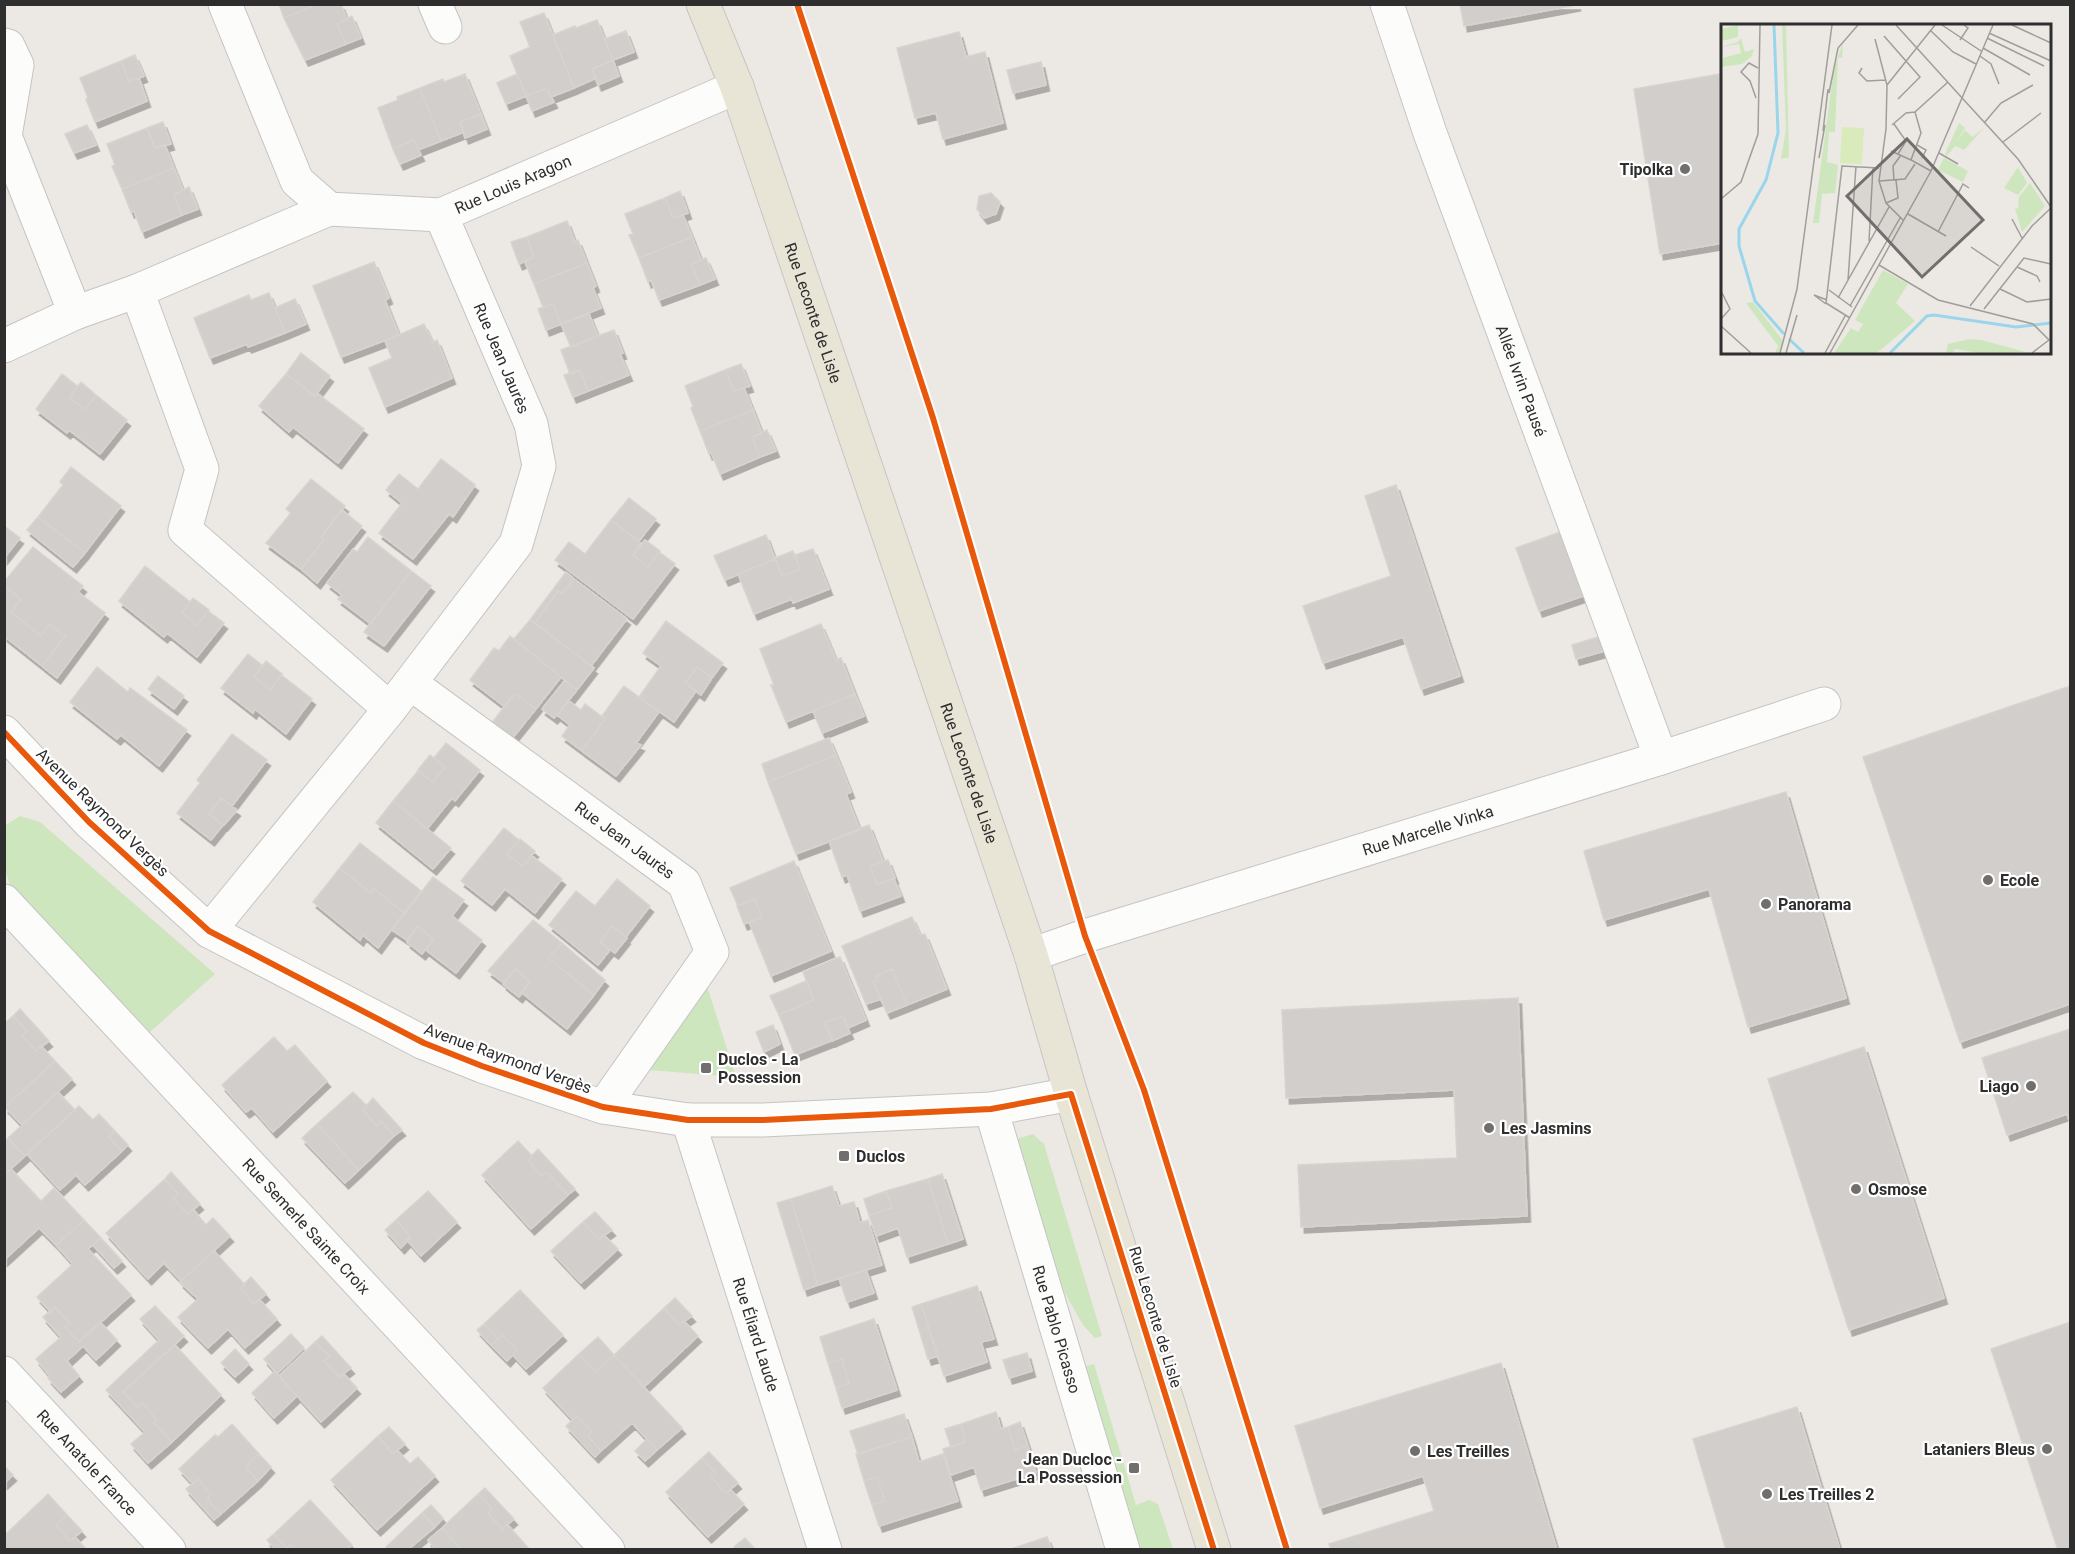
<svg xmlns="http://www.w3.org/2000/svg" width="2075" height="1554" font-family="Roboto,sans-serif">
<defs>
<filter id="shadow"><feDropShadow dx="3.5" dy="6" stdDeviation="0" flood-color="#0004"/></filter>
</defs>
<rect width="100%" height="100%" fill="#ece8e4"/>
<path fill="#cee6be" d="M20 816 40 822 215 974 150 1032 10 886 5 869 4 826Z
M707 986 736 1077 649 1070Z
M1033 1134 1044 1144 1102 1336 1095 1338 1083 1325 1042 1253 1010 1141Z
M1094 1364 1136 1505 1149 1500 1158 1504 1173 1549H1135L1079 1368Z"/>
<path fill="#d1cecb" stroke="#d7d4d0" stroke-width="1.5" filter="url(#shadow)" d="M279 4H318L284 18Z
M318 4H341L347 20 337 24 346 44 305 60 284 18Z
M1460 4H1577V5L1464 26Z
M544 13 574 88 551 97 547 88 526 96 510 56 530 47 520 22Z
M352 16 361 38 346 44 337 24Z
M597 20 613 60 592 69 596 78 574 88 553 35 575 26 576 28Z
M626 31 634 52 613 60 605 39Z
M959 32 966 57 985 52 1003 123 943 139 936 113 915 118 897 48Z
M135 55 144 76 129 82 121 61Z
M613 60 619 76 598 85 592 69Z
M121 61 129 82 139 78 147 101 95 122 86 99 88 98 80 78Z
M1041 62 1046 85 1013 93 1007 70Z
M465 74 481 114 460 122 464 132 441 141 420 88 443 79 444 82Z
M517 74 526 96 506 104 497 83Z
M1719 74 1722 95V243L1660 254 1634 89Z
M420 88 441 141 418 150 414 140 393 149 378 108 398 100 397 97Z
M547 88 554 102 532 111 526 96Z
M481 114 487 129 465 138 460 122Z
M163 122 171 144 155 148 147 128Z
M87 125 96 145 74 153 65 134Z
M147 128 155 148 165 145 174 168 122 189 112 166 115 165 107 144Z
M414 140 421 155 400 164 393 149Z
M174 168 183 190 174 195 182 215 142 232 134 211 131 212 122 189Z
M189 187 198 209 182 215 174 195Z
M680 191 688 213 673 218 665 198Z
M991 193 1000 202 996 214 984 218 977 209 979 196Z
M665 198 673 218 683 215 692 237 639 258 629 235 633 234 625 214Z
M567 221 575 242 578 240 587 263 534 284 525 262 534 257 527 237Z
M527 237 534 257 519 264 511 242Z
M692 237 701 260 691 264 700 285 659 300 651 280 648 282 639 258Z
M706 258 715 279 700 285 691 264Z
M374 262 389 298 385 300 399 335 341 357 313 286Z
M587 263 596 286 593 288 601 308 561 324 553 304 543 307 534 284Z
M269 293 285 333 248 347 247 344 210 358 194 318 249 295 251 300Z
M295 299 306 324 285 333 275 308Z
M553 304 561 324 546 330 538 309Z
M589 314 598 336 571 347 561 324Z
M424 324 433 343 437 340 452 378 385 407 369 368 392 358 385 341Z
M614 330 623 353 620 354 629 375 588 391 580 370 570 374 561 350Z
M301 353 330 376 315 396 286 374Z
M741 364 750 386 734 391 725 370Z
M580 370 588 391 573 397 564 375Z
M725 370 734 391 744 388 753 410 700 431 691 408 693 406 685 386Z
M62 374 77 386 69 398 85 409 96 395 127 420 100 454 69 430 67 433 36 409Z
M286 374 315 396 318 394 364 429 338 463 293 427 289 432 259 406Z
M81 382 96 395 85 409 69 398Z
M753 410 762 433 752 437 760 457 720 474 711 452 709 454 700 431Z
M767 430 776 451 760 457 752 437Z
M441 459 475 485 453 517 449 514 413 559 379 533 402 503 386 490 399 474 418 489Z
M71 467 121 506 85 553 38 517 63 485 60 482Z
M311 479 345 506 321 537 324 540 301 569 266 543 291 513 286 509Z
M1396 485 1460 676 1421 689 1403 637 1323 663 1303 606 1391 576 1365 496Z
M629 498 656 519 639 541 611 520Z
M342 510 362 526 317 583 301 569 324 540 321 537Z
M38 517 85 553 73 567 27 530Z
M611 520 641 543 633 555 648 567 659 552 675 564 633 619 555 560 569 542 585 554Z
M4 526 20 538 4 558Z
M1566 530 1589 594 1539 611 1516 548Z
M766 535 775 559 725 580 714 556Z
M368 537 411 571 371 624 338 599 342 595 327 583 353 549 357 552Z
M645 540 660 551 648 567 633 555Z
M33 547 83 586 78 592 105 613 57 678 42 666 65 636 49 624 41 636 11 612 21 599 4 586V582Z
M813 549 829 589 793 603 792 599 754 614 738 574 775 559 782 576 800 569 795 555Z
M793 551 800 569 782 576 775 558Z
M145 566 190 602 182 613 197 625 208 611 224 623 197 657 167 633 164 637 119 601Z
M411 571 431 586 384 646 364 632Z
M566 572 574 579 562 593 558 591 535 623 530 620Z
M574 579 627 619 591 666 535 623 558 591 562 593Z
M4 586 21 599 11 612 41 636 49 624 65 636 42 666 4 636Z
M193 598 209 610 197 625 182 613Z
M530 620 594 668 577 690 514 639Z
M666 621 723 663 712 678 697 667 685 683 696 691 674 722 639 697 661 666 643 653Z
M821 624 836 660 841 658 855 694 786 722 771 685H774L760 649Z
M1608 634 1612 649 1576 659 1572 645Z
M510 636 561 677 536 709 515 693 505 707 470 680 494 648 499 651Z
M248 654 263 666 254 677 270 690 281 675 312 699 286 734 255 709 253 713 221 688Z
M266 661 282 674 270 690 254 677Z
M97 667 128 692 130 688 187 730 159 766 121 735 117 739 70 702Z
M697 667 712 678 701 695 685 683Z
M158 676 184 696 174 709 148 689Z
M565 680 577 690 554 718 542 709Z
M624 686 659 712 636 743 641 745 616 776 582 751 605 719 602 716Z
M2070 686V1004L1960 1042 1863 757Z
M515 693 536 709 511 740 491 724Z
M855 694 864 716 822 733 813 711Z
M569 701 581 710 585 704 605 719 582 751 562 736 570 725 557 715Z
M232 734 267 760 232 806 221 798 209 814 223 825 211 840 177 813 200 783 197 780Z
M829 738 836 755 768 782 762 764Z
M446 743 480 770 455 801 452 798 427 829 393 801 418 771 433 782 445 767 434 758Z
M430 755 445 767 433 782 418 770Z
M836 755 851 792 846 794 860 830 796 854 768 782Z
M1786 792 1846 998 1748 1027 1709 889 1604 920 1584 851Z
M221 798 237 810 224 825 209 814Z
M393 801 451 848 433 869 376 823Z
M869 825 883 861 870 866 877 884 894 879 901 896 860 911 847 875 842 877 829 841Z
M504 828 519 840 507 854 523 866 532 856 562 879 535 913 505 889 492 905 461 881Z
M520 839 535 851 523 866 507 854Z
M360 843 421 891 404 913 373 888 371 893 340 868Z
M888 860 895 878 877 884 870 866Z
M794 861 831 951 771 976 749 922 762 917 755 899 738 906 730 888Z
M340 868 371 893 373 888 404 913 378 948 363 935 360 940 313 902Z
M433 877 464 900 452 916 482 940 456 973 426 950 433 939 418 926 407 940 392 930Z
M617 879 650 906 626 937 612 926 600 942 610 950 598 965 549 925 576 891 595 906Z
M755 899 762 917 744 924 737 906Z
M912 917 920 935 925 934 947 989 907 1005 892 969 876 976 878 980 873 982 881 999 866 1004 842 946Z
M533 920 562 943 548 958 594 995 567 1029 521 992 530 982 515 969 504 983 488 971Z
M418 926 433 939 422 954 407 942Z
M612 926 627 938 615 953 600 942Z
M562 943 605 980 594 995 548 958Z
M840 957 866 1020 848 1028 843 1016 824 1023 833 1040 795 1055 779 1015 814 1000 803 972Z
M515 969 530 982 519 997 503 984Z
M892 969 907 1005 887 1013 873 982 878 980 876 976Z
M806 981 814 1000 779 1015 770 996Z
M1518 998 1527 1216 1301 1227 1298 1165 1457 1158 1454 1090 1286 1098 1282 1010Z
M20 1009 49 1041 36 1051 22 1035 27 1031 13 1016Z
M13 1016 27 1031 22 1035 36 1051 41 1046 55 1061 5 1107 4 1024Z
M843 1016 850 1033 832 1041 824 1023Z
M773 1025 780 1044 764 1052 756 1032Z
M2070 1029V1123L2067 1114 2007 1135 1982 1058Z
M274 1037 287 1051 295 1045 327 1081 273 1132 252 1108 246 1112 222 1085Z
M1864 1047 1944 1298 1849 1330 1768 1079Z
M55 1061 72 1079 22 1125 5 1107Z
M58 1092 75 1110 25 1156 8 1138Z
M353 1092 367 1106 363 1110 377 1126 381 1121 394 1136 359 1170 317 1124Z
M373 1098 402 1130 394 1136 381 1121 377 1126 363 1110Z
M79 1106 93 1120 99 1114 115 1131 109 1137 122 1151 85 1185 76 1175 60 1190 27 1154Z
M317 1124 359 1170 345 1183 302 1138Z
M115 1131 128 1145 122 1151 109 1137Z
M8 1138 25 1156 4 1175V1142Z
M518 1141 532 1156 528 1160 541 1176 547 1172 568 1195 531 1229 482 1175Z
M538 1149 575 1189 568 1195 547 1172 541 1176 528 1160Z
M11 1169 41 1201 54 1188 84 1220 56 1245 39 1228 4 1260V1175Z
M171 1172 200 1204 188 1214 173 1198 178 1194 165 1179Z
M942 1174 963 1239 948 1244 928 1179Z
M165 1179 178 1194 173 1198 188 1214 193 1209 206 1225 213 1218 230 1236 181 1281 164 1263 148 1279 106 1233Z
M928 1179 948 1244 907 1257 898 1228 876 1236 869 1215 892 1208 886 1191Z
M832 1186 839 1206 854 1202 860 1223 868 1220 882 1265 818 1285 791 1199Z
M428 1191 457 1222 421 1256 407 1240 411 1237 396 1220Z
M886 1191 892 1208 869 1215 864 1199Z
M791 1199 818 1285 804 1290 777 1203Z
M595 1212 612 1230 599 1239 583 1222Z
M84 1220 101 1238 88 1249 131 1295 79 1342 65 1327 70 1323 55 1307 51 1312 37 1297 73 1264 56 1245Z
M396 1220 411 1237 401 1248 385 1230Z
M583 1222 599 1239 604 1235 618 1249 581 1283 551 1251Z
M101 1238 122 1261 114 1268 93 1245Z
M214 1251 245 1285 240 1288 254 1304 259 1299 277 1319 245 1348 228 1329 208 1348 178 1317 198 1299 180 1282Z
M866 1270 874 1293 847 1302 839 1278Z
M251 1277 266 1294 254 1304 240 1288Z
M977 1286 994 1339 981 1342 987 1362 944 1376 921 1304Z
M520 1290 563 1335 526 1369 513 1355 517 1350 502 1335 498 1339 484 1324Z
M675 1298 692 1316 679 1325 664 1308Z
M921 1304 938 1356 928 1359 912 1307Z
M155 1306 184 1336 123 1392 137 1407 142 1403 157 1420 154 1423 172 1442 148 1463 131 1444 145 1432 106 1390 159 1340 140 1319Z
M55 1307 70 1323 65 1327 79 1342 100 1322 117 1340 96 1360 83 1346 67 1361 79 1376 61 1392 48 1378 50 1376 36 1359 61 1337 43 1317Z
M664 1308 679 1325 684 1321 698 1336 644 1387 614 1355Z
M874 1319 897 1390 842 1408 836 1388 849 1383 842 1359 828 1363 820 1337Z
M2070 1322V1550H2058L1991 1349Z
M484 1324 498 1339 491 1345 477 1330Z
M291 1334 304 1348 277 1374 264 1359Z
M502 1335 517 1350 507 1361 491 1345Z
M322 1336 351 1368 339 1377 324 1361 330 1357 315 1342Z
M598 1337 614 1355 596 1372 579 1354Z
M315 1342 330 1357 324 1361 339 1377 343 1373 357 1388 321 1422 279 1376Z
M175 1345 221 1395 172 1442 154 1423 157 1420 142 1403 137 1407 123 1392Z
M235 1349 249 1364 235 1377 221 1363Z
M1027 1353 1032 1371 1009 1378 1003 1360Z
M579 1354 596 1372 614 1355 682 1428 657 1450 632 1423 601 1451 588 1436 592 1431 577 1416 573 1420 543 1388Z
M842 1359 849 1383 836 1388 828 1363Z
M1501 1363 1557 1550H1331L1329 1544 1434 1511 1423 1476 1320 1508 1295 1426Z
M275 1371 297 1396 274 1418 252 1393Z
M1797 1407 1840 1550H1726L1693 1439Z
M996 1412 1001 1429 1008 1427 1015 1450 1028 1446 1036 1473 981 1490 974 1467 951 1475 943 1449 965 1442 961 1424Z
M904 1414 912 1437 858 1454 850 1431Z
M577 1416 592 1431 588 1436 601 1451 595 1457 566 1426Z
M1020 1422 1028 1446 1015 1450 1008 1427Z
M232 1424 259 1454 245 1467 258 1481 221 1514 207 1499 211 1494 198 1479 193 1484 179 1469 215 1435 218 1437Z
M961 1424 965 1442 951 1447 945 1429Z
M389 1427 405 1444 393 1454 378 1436Z
M378 1436 393 1454 397 1450 410 1464 418 1457 435 1476 377 1530 331 1480Z
M912 1437 919 1462 943 1454 958 1501 879 1526 872 1505 885 1501 877 1477 864 1481 856 1454Z
M647 1439 657 1450 645 1461 635 1451Z
M709 1452 738 1483 726 1493 711 1477 716 1473 702 1458Z
M259 1454 271 1467 258 1481 245 1467Z
M702 1458 716 1473 711 1477 726 1493 730 1489 744 1504 708 1537 666 1492Z
M4 1466 13 1475 4 1483Z
M877 1477 885 1501 872 1505 864 1481Z
M198 1479 211 1494 207 1499 221 1514 214 1520 186 1489Z
M485 1488 514 1519 502 1529 488 1513 492 1509 478 1494Z
M48 1494 67 1515 56 1525 70 1541 75 1537 87 1550H4V1533L6 1534Z
M478 1494 492 1509 488 1513 502 1529 507 1524 530 1550H462L442 1528Z
M310 1500 352 1545 347 1550H296L291 1544 287 1548 274 1534Z
M431 1505 443 1518 435 1527 422 1513Z
M422 1513 435 1527 410 1548 412 1550H389L386 1547Z
M67 1515 82 1531 70 1541 56 1525Z
M442 1528 462 1550H436L428 1540Z
M274 1534 287 1548 291 1544 296 1550H276L267 1540Z
M1047 1537 1052 1550H1008Z
M745 1538 756 1550H737L734 1547Z"/>
<g fill="none" stroke-linecap="round" stroke-linejoin="round">
<defs>
<g id="minor">
<path id="s1" d="M225 4 297 181 329 209 441 215 737 87"/>
<path d="M435 4 445 27"/>
<path id="s2" d="M1387 4 1430 133 1661 758"/>
<path d="M4 45 8 46 17 65 5 136 75 313"/>
<path d="M137 291 202 469 185 530 390 709"/>
<path d="M4 346 75 313 137 291 329 209"/>
<path id="s3" d="M410 683 684 883 712 952 603 1107"/>
<path d="M4 732 89 822 209 931 424 1043 482 1066 603 1107 688 1120H763L991 1109 1071 1094"/>
<path id="s4" d="M4 901 608 1550"/>
<path d="M209 931 390 709 516 544 539 466 531 424 441 215"/>
<path id="s5" d="M1031 955 1085 936 1661 758 1824 704"/>
<path id="s6" d="M991 1109 1123 1550"/>
<path id="s7" d="M688 1120 825 1550"/>
<path id="s8" d="M4 1373 169 1550"/>
</g>
<g id="primary">
<path id="s9" d="M703 4 737 87 1031 955 1071 1094 1214 1550"/>
</g>
</defs>
<use href="#minor" stroke="#c5c4c5" stroke-width="35"/>
<use href="#primary" stroke="#c6c5c4" stroke-width="35"/>
<use href="#minor" stroke="#fcfcfb" stroke-width="33"/>
<use href="#primary" stroke="#e8e4d6" stroke-width="33"/>
<defs>
<path id="cycleway" d="M797 4 933 418 1085 936 1144 1090 1287 1550
M4 732 89 822 209 931 424 1043 482 1066 603 1107 688 1120H763L991 1109 1071 1094 1214 1550"/>
</defs>
<use href="#cycleway" stroke="#fff" stroke-width="10"/>
<use href="#cycleway" stroke="#e8590c" stroke-width="6"/>
</g>
<g fill="#706f6e" stroke="#fff" stroke-width="2">
<circle cx="1685" cy="169" r="6"/>
<circle cx="1988" cy="880" r="6"/>
<circle cx="1766" cy="904" r="6"/>
<rect x="700" y="1062" width="12" height="12" rx="3"/>
<circle cx="2031" cy="1086" r="6"/>
<circle cx="1489" cy="1128" r="6"/>
<rect x="838" y="1150" width="12" height="12" rx="3"/>
<circle cx="1856" cy="1189" r="6"/>
<circle cx="2047" cy="1449" r="6"/>
<circle cx="1415" cy="1451" r="6"/>
<rect x="1128" y="1462" width="12" height="12" rx="3"/>
<circle cx="1767" cy="1494" r="6"/>
</g>
<g text-anchor="middle" stroke-width="4.5" stroke-linejoin="round" paint-order="stroke">
<g font-size="16" font-weight="bold" fill="#2e2e2e" stroke="#fff" text-anchor="start">
<text x="1673" y="175" text-anchor="end">Tipolka</text>
<text x="2000" y="886">Ecole</text>
<text x="1778" y="910">Panorama</text>
<text x="718" y="1065">Duclos - La<tspan x="718" dy="18">Possession</tspan></text>
<text x="2019" y="1092" text-anchor="end">Liago</text>
<text x="1501" y="1134">Les Jasmins</text>
<text x="856" y="1162">Duclos</text>
<text x="1868" y="1195">Osmose</text>
<text x="2035" y="1455" text-anchor="end">Lataniers Bleus</text>
<text x="1427" y="1457">Les Treilles</text>
<text x="1122" y="1465" text-anchor="end">Jean Ducloc -<tspan x="1122" dy="18">La Possession</tspan></text>
<text x="1779" y="1500">Les Treilles 2</text>
</g>
<g font-size="16" fill="#2e2e2e" stroke="#fff">
<text dy="6" stroke="none"><textPath href="#s1" startOffset="424">Rue Louis Aragon</textPath></text>
<text dy="6" stroke="none"><textPath href="#s9" startOffset="328">Rue Leconte de Lisle</textPath></text>
<text transform="translate(502 358) rotate(67)" y="6">Rue Jean Jaurès</text>
<text dy="6" stroke="none"><textPath href="#s2" startOffset="400">Allée Ivrin Pausé</textPath></text>
<text dy="6" stroke="none"><textPath href="#s9" startOffset="814">Rue Leconte de Lisle</textPath></text>
<text transform="translate(103 812) rotate(44)" y="6">Avenue Raymond Vergès</text>
<text dy="6" stroke="none"><textPath href="#s5" startOffset="416">Rue Marcelle Vinka</textPath></text>
<text dy="6" stroke="none"><textPath href="#s3" startOffset="266">Rue Jean Jaurès</textPath></text>
<text transform="translate(508 1058) rotate(20)" y="6">Avenue Raymond Vergès</text>
<text dy="6" stroke="none"><textPath href="#s4" startOffset="444">Rue Semerle Sainte Croix</textPath></text>
<text transform="translate(1156 1317) rotate(73)" y="6">Rue Leconte de Lisle</text>
<text dy="6" stroke="none"><textPath href="#s6" startOffset="230">Rue Pablo Picasso</textPath></text>
<text dy="6" stroke="none"><textPath href="#s7" startOffset="225">Rue Éliard Laude</textPath></text>
<text dy="6" stroke="none"><textPath href="#s8" startOffset="122">Rue Anatole France</textPath></text>
</g>
</g>
<g transform="translate(1721 24)">
<rect width="330" height="330" fill="#ece8e4"/>
<path d="M17 1V13L0 17V5ZM61 1H65L68 133 60 135 65 105ZM20 14 24 28 33 25 31 32 21 40 0 43 2 34 20 29 18 20 0 23 17 18ZM122 18 121 34H117L114 108H108L106 138 117 141 114 169 101 170 98 199H92L113 45ZM238 99 244 104 234 120 244 106 251 113 263 104 243 126 234 122 226 132 224 130ZM223 134 247 147 242 158 217 146ZM297 143 306 159 297 171 283 164ZM309 159 324 182 301 208 294 184 297 185 298 173ZM162 246 187 260 175 279 194 297 156 329H113L130 304 137 308 142 300 134 296ZM32 278 62 317 58 329H54L57 322 25 279ZM249 315 260 316 305 328 258 329 234 325 232 329H225L227 320Z" fill="#cee6be"/>
<path d="M121 103 143 104 141 140 119 139Z" fill="#d9eabb"/>
<path fill="none" stroke="#99d6ec" stroke-width="3" d="M53 1 57 109 45 156 18 205V222L34 277 63 310M68 315 83 329M169 329 206 292 213 291 295 303 330 299"/>
<path fill="none" stroke="#a09e9b" stroke-width="1.5" d="M175 1 242 75M221 1 260 27M291 1 330 19M210 7 232 28 255 40M268 9 330 37M163 12 199 53 177 75M266 14 323 42M154 15 166 61 165 105 158 157 165 179 183 197M239 16 247 4 243 1M262 24 309 51M259 32 270 40 278 60M141 44 138 49 146 57 165 56M166 61 214 1M108 69 117 24 137 1M35 74 29 57 20 48 28 39 37 44M242 75 297 135 330 183M263 99 280 79 312 61M173 100 185 117 177 130M171 101 185 89 194 88M102 107 107 65M282 118 320 89M196 121 205 126 201 134M170 127 190 136M218 129 237 140M98 134 104 101M210 147 190 136 200 109 194 88 227 58M173 156 172 142 180 131M158 157 184 155 194 140M0 175 20 158 37 110 39 1M165 179 177 174 175 156M187 190 225 212M291 195 301 214M217 208 242 160 248 164M148 217 152 143M250 223 278 242M158 241 217 276 312 300 328 316 311 329M296 243 316 252 319 258M127 256 135 142M279 265 306 278 330 275M108 266 131 283M0 267 9 285 0 295M117 274 168 183M105 280 93 271 106 276M129 282 179 194M249 282 311 202 330 184M263 285 303 234 330 240M129 294 105 279 121 142 158 144M0 302 30 329M59 329 76 265 111 1M65 329 76 291M104 329 124 292M109 329 210 147 272 1"/>
<path fill="#706f6e" fill-opacity="0.15" stroke="#706f6e" stroke-width="3" d="M186 115 262 196 201 253 126 172Z"/>
<rect width="330" height="330" fill="none" stroke="#2e2e2e" stroke-width="3"/>
</g>
<rect width="2075" height="1554" fill="none" stroke="#2e2e2e" stroke-width="12"/>
</svg>
